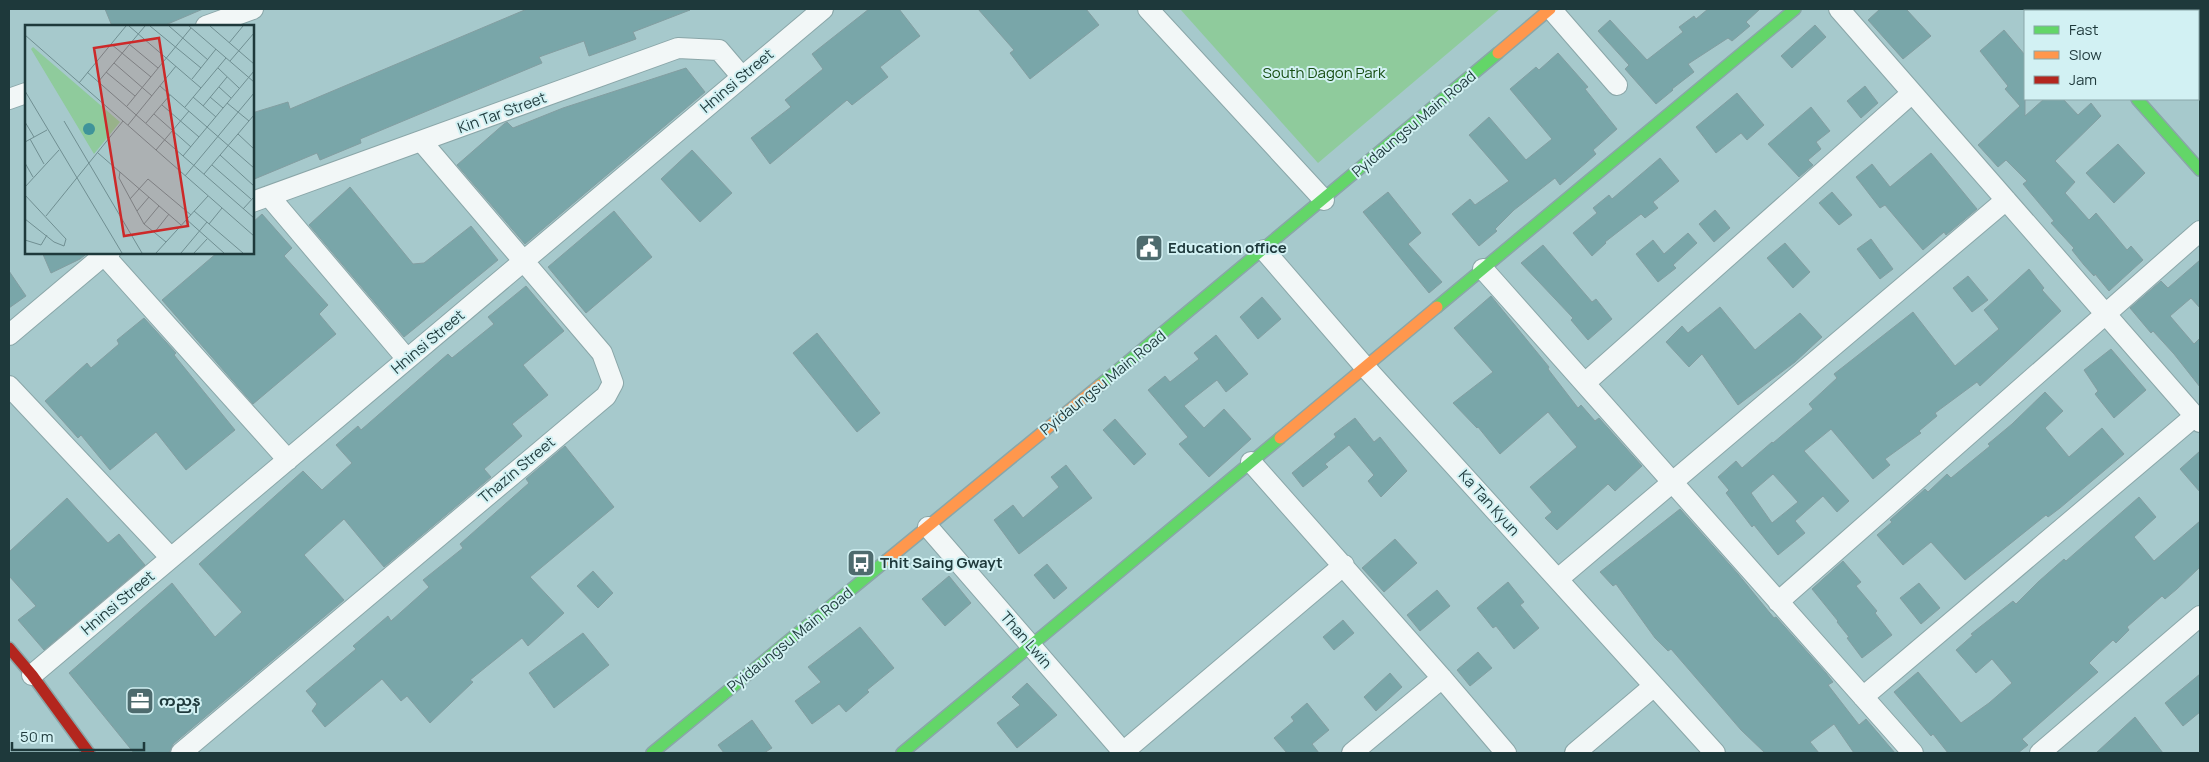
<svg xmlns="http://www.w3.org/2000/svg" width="2209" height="762" font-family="Manrope,'Noto Sans Myanmar',sans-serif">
<rect width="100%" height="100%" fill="#a6c9cc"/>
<path fill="#8fcb9c" d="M1180 9H1500L1318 163Z"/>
<path fill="#79a6a9" stroke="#839ea1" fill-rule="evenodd" d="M105 9H203L163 26H112Z
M527 9 690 10 633 32 636 39 589 56 584 41 539 57 542 63 360 139 361 143 320 160 317 153 252 180V113L288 102 290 109Z
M869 9H899L920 36 880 67 888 77 852 105 847 100 770 164 751 138 791 107 785 100 823 69 812 54Z
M978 9H1086L1099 25 1030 79 1010 53 1014 50Z
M1708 9H1760L1746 22 1750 26 1732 41 1728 38 1688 64 1694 72 1672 89 1673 90 1656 104 1625 69 1629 65 1598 31 1610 20 1647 60 1683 32 1679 27 1694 16 1696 19Z
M1880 9H1906L1931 36 1903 59 1868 20Z
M1815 25 1826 37 1792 68 1781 56Z
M2004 30 2025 55V116L2044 99H2063L2078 115 2091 103 2101 116 2055 161 2075 182 2065 193 2089 220 2096 213 2127 250 2131 246 2143 260 2109 291 2095 274 2094 276 2084 265 2072 250 2074 248 2051 223 2054 221 2023 184 2027 181 2006 160 1998 167 1978 145 2020 106 2005 89 2008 86 1980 51Z
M1558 53 1588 87 1585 89 1617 129 1593 150 1596 154 1587 162 1560 185 1555 178 1514 210 1495 229 1497 231 1479 246 1452 214 1470 199 1475 205 1509 181 1469 135 1489 117 1526 160 1552 139 1510 89 1536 67 1539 70Z
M686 68 705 92 525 244 457 165 504 124 507 122 513 128 563 108Z
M1865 86 1878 103 1861 118 1847 101Z
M1737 93 1764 125 1747 140 1741 133 1716 153 1696 127Z
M1811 107 1830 131 1816 142 1821 149 1808 160 1813 165 1799 177 1768 144Z
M2118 144 2145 173 2114 203 2086 173Z
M692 150 732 193 700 222 661 179Z
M1931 153 1977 209 1946 235 1944 232 1923 250 1885 205 1880 208 1856 177 1872 164 1890 187Z
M1660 158 1679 181 1653 202 1658 208 1645 218 1641 214 1605 242 1606 243 1592 256 1573 233 1597 213 1593 208 1609 195 1612 199Z
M350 187 413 264 424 263 471 226 498 260 404 337 309 225Z
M1388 192 1421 233 1408 244 1442 282 1429 293 1363 212Z
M1832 192 1852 215 1839 225 1819 203Z
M1715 210 1730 228 1714 242 1699 224Z
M614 211 652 257 586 313 548 267Z
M262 214 292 248 284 256 328 305 319 314 336 334 253 404 162 300 218 252H252V223Z
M1688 233 1697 243 1673 265 1676 268 1658 282 1636 254 1653 240 1664 254Z
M1871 239 1893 269 1880 279 1857 249Z
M1785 243 1810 272 1793 288 1767 258Z
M1543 245 1592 302 1596 299 1612 319 1588 340 1571 320 1573 318 1521 263Z
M42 252H89L80 259 51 273Z
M2200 260V308L2191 298 2170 316 2194 344 2200 338V387L2174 354 2153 331 2151 333 2130 308 2161 281 2168 288Z
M2029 269 2044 288 2042 290 2061 311 1980 386 1977 382 1935 413 1937 416 1919 431 1921 433 1885 459 1890 465 1873 479 1831 429 1804 451 1849 501 1837 512 1823 496 1795 521 1805 533 1778 555 1754 525 1752 527 1726 493 1729 490 1718 477 1736 461 1742 468 1772 442 1773 443 1813 409 1809 404 1837 378 1834 374 1913 312 1955 366 1999 329 1984 310ZM1773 474 1798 502 1772 523 1751 493Z
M9 271 26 296 9 308Z
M1968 276 1988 300 1972 312 1953 288Z
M526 286 564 331 523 365 548 395 512 424 522 436 484 469 491 477 384 567 344 519 304 555 344 600 173 744 169 753H134L69 673 172 583 215 637 242 612 199 564 303 471 322 490 352 463 336 445 358 426 361 430 448 354 452 358 494 324 488 317Z
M1491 296 1549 367 1548 369 1578 408 1581 405 1595 421 1599 418 1642 466 1615 491 1608 484 1557 530 1545 518 1552 512 1530 487 1577 447 1548 412 1500 454 1478 427 1477 428 1453 403 1493 372 1454 328Z
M1262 297 1281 319 1258 339 1240 317Z
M1720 307 1755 350 1800 313 1822 337 1795 362 1738 405 1702 354 1689 367 1666 342 1682 326 1688 333Z
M144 318 176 353 174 355 235 430 186 470 156 432 110 470 81 435 78 438 45 401 87 363 91 368 119 344 117 340Z
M817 333 880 413 857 432 793 353Z
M1216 335 1248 374 1226 392 1217 380 1184 406 1204 428 1224 409 1251 439 1209 477 1179 444 1188 437 1148 390 1165 376 1170 382 1199 359 1194 353Z
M2111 349 2146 390 2114 418 2095 394 2098 391 2084 370Z
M2045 392 2063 411 2045 428 2069 457 2102 428 2124 454 2060 508 2048 517 2046 515 1965 580 1931 542 1903 565 1877 535 1892 522 1890 520 1925 489 1928 492 1947 474 1951 478 1990 446 1988 444 2012 424Z
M1355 418 1374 442 1380 437 1407 471 1381 497 1368 481 1374 475 1349 445 1325 464 1328 467 1303 487 1292 473 1336 437 1334 434Z
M1115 419 1146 454 1134 465 1103 430Z
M565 446 614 507 530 577 564 613 528 646 522 638 470 680 473 682 430 723 407 696 401 701 382 679 325 727 312 711 317 704 306 691 356 649 353 646 388 616 391 621 429 587 423 580 463 548 460 544 529 483 526 479Z
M2200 451V492L2180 469Z
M1066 465 1092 498 1019 554 994 520 1013 505 1023 518 1059 487 1051 477Z
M2139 497 2156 517 2134 537 2154 561 2200 521V567L2177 589 2165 599 2162 596 2127 627 2129 630 2116 643 2113 640 2099 653 2089 663 2098 672 2022 739 2028 745 2018 753H1948L1933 734 1931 736 1894 692 1918 672 1961 723 1989 703 2012 683 1992 659 1976 673 1956 650 1973 635 1971 634 2013 601 2016 604 2038 582 2064 559 2066 561Z
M67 498 108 543 119 534 145 565 44 650 18 620 36 606 9 576V552Z
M1680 509 1738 574 1774 618 1776 617 1826 673 1833 682 1828 685 1859 725 1866 719 1895 753H1854L1834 724 1810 742 1819 753H1765L1741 730 1671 649 1668 651 1655 638 1616 584 1613 586 1600 572Z
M1395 539 1417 563 1384 592 1362 568Z
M1843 561 1861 582 1856 586 1877 611 1875 613 1892 635 1862 658 1847 638 1849 637 1837 622 1838 621 1812 589Z
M1047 564 1067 588 1054 599 1034 575Z
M593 571 613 593 598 608 577 586Z
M949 576 971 603 945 626 922 599Z
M1508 582 1524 602 1520 605 1539 628 1514 649 1496 626 1493 628 1477 608Z
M1919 583 1940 608 1921 624 1900 598Z
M1437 590 1450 606 1420 631 1407 615Z
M1343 620 1354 633 1334 650 1323 637Z
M860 627 894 668 867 690 869 692 846 712 839 704 812 724 795 701 821 682 808 667Z
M583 633 609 665 554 708 529 673Z
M1478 652 1492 668 1470 686 1457 670Z
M1390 673 1402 687 1376 711 1364 697Z
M2200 674V712L2183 726 2165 703Z
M1027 683 1057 715 1017 748 997 723 1020 705 1012 697Z
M1307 703 1329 730 1312 744 1319 753H1287L1274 738 1294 721 1291 717Z
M2135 717 2163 753H2096Z
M752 720 772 748 764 753H724L718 745Z"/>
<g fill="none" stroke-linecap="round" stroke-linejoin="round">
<defs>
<path id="street" d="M1148 9 1324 200
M1551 9 1617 85
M1839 9 2200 422
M206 26 253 9
M9 99 26 93
M269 196 407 359
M252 202 678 48 719 50 742 77
M1264 250 1365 367 1715 753
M104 255 288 460
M1483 269 1913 753
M9 335 104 255 110 252
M1585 383 1912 93
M9 386 171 558
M1251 462 1442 678 1506 753
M928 527 1124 753
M1558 579 2006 200
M1778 602 2200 231
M32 675 823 9
M1863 697 2195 416
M181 753 606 396 613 383 602 353 422 142
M1122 753 1344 565
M1352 753 1442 678
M1575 753 1654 686
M2040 753 2200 616"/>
<path id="fast" d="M2057 9 2059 11
M2137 99 2200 170
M1437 307 1795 9
M1100 385 1498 53
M652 753 887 560
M902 753 1280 438"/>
<path id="slow" d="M1498 53 1550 9
M1280 438 1437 307
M887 560 1100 385"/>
<path id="jam" d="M9 648 32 675 89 753"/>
</defs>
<use href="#street" stroke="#8aa6a8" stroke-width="22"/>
<use href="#fast" stroke="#8aa6a8" stroke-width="14"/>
<use href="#slow" stroke="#8aa6a8" stroke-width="14"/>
<use href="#jam" stroke="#8aa6a8" stroke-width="14"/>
<use href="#street" stroke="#f2f7f7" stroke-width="20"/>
<use href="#fast" stroke="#63d668" stroke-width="11"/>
<use href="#slow" stroke="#ff974d" stroke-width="11"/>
<use href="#jam" stroke="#b3261e" stroke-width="11"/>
</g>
<defs>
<symbol id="civic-square" viewBox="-11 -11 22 22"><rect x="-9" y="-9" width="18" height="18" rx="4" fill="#4e6b6e" stroke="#d2f1f3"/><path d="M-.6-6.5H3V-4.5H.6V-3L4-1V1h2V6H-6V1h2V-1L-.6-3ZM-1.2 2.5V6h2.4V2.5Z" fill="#fff"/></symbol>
<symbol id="bus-square" viewBox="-11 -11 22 22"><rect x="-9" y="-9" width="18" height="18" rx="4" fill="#4e6b6e" stroke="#d2f1f3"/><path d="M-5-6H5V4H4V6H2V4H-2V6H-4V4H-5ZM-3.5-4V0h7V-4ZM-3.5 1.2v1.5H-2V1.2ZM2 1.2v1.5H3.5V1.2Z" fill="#fff"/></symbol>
<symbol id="office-square" viewBox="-11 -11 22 22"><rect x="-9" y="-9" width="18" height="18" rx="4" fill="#4e6b6e" stroke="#d2f1f3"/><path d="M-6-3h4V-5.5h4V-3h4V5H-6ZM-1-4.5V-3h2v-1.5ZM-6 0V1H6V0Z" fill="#fff"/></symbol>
</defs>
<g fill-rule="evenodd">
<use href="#civic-square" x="1133" y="232" width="32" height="32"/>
<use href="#bus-square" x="845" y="547" width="32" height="32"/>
<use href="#office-square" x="124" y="685" width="32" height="32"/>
</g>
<g text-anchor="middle" stroke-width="4" stroke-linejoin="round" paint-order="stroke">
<g font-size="15" fill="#164c11" stroke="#d2f1f3">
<text x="1324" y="78">South Dagon Park</text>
</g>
<g font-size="15" fill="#1e393b" stroke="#d2f1f3">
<text transform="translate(737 81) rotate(-40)" y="5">Hninsi Street</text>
<text transform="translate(502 113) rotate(-20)" y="5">Kin Tar Street</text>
<text transform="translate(1414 124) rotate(-40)" y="5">Pyidaungsu Main Road</text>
<text transform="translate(428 342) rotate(-40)" y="5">Hninsi Street</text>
<text transform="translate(1103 383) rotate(-39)" y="5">Pyidaungsu Main Road</text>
<text transform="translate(517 470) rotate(-40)" y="5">Thazin Street</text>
<text transform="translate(1489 503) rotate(48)" y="5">Ka Tan Kyun</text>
<text transform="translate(118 603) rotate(-40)" y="5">Hninsi Street</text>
<text transform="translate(790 640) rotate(-39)" y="5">Pyidaungsu Main Road</text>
<text transform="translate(1026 640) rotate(49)" y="5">Than Lwin</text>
</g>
<g font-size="15" font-weight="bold" fill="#1e393b" stroke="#d2f1f3" text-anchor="start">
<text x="1168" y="253">Education office</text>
<text x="880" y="568">Thit Saing Gwayt</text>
<text x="159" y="706">ကညန</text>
</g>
</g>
<g transform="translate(25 25)">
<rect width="229" height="229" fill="#a6c9cc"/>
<path d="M8 22 95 97 69 129 6 24Z" fill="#8fcb9c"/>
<path d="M58 104a6 6 0 1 1 12 0a6 6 0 1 1-12 0Z" fill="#3f949a"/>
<path fill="none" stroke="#708f92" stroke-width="1" d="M104 1 176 63M125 1 176 43M144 1 183 35M164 1 229 57M185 1 229 39M0 10 229 211M204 18 218 1M86 19 126 52M104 19 133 43M205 36 229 8M89 38 127 71M193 43 214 63M62 47 229 193M81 47 110 71M167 54 191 24M73 57 120 1M54 58 101 1M135 61 229 143M194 62 206 73M0 66 97 228M168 72 191 92M185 72 198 83M202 78 224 96M137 80 174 112M102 81 166 3M178 81 202 52M160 82 201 33M129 89 166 122M39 96 117 228M0 97 9 112M121 98 145 70M103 100 151 41M213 109 229 124M5 114 19 139M0 117 22 105M131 125 164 86M73 128 156 200M195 130 229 161M158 131 229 46M0 138 8 152M187 140 226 174M95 147 94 153 119 199 141 217M179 149 229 90M160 151 229 68M0 162 34 125M0 170 41 214 39 221 29 217 0 194M105 174 123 154 166 190M218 184 229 172M112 186 124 172M169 186 218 228M21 191 98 96M161 194 199 228M119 199 134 181M184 199 197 183M129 208 144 189M0 215 16 220 22 210M131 228 183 171M156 228 182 197M169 228 182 214"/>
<path fill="#cd2929" fill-opacity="0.15" stroke="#cd2929" stroke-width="2.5" d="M134 13 163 201 99 211 69 23Z"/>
<rect width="229" height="229" fill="none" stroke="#1e393b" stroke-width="2.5"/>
</g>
<rect width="2209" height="762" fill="none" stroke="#1e393b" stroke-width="20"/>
<rect x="2024" y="10" width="175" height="90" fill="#d2f1f3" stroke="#8aa7a9"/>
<rect x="2034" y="26" width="25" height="8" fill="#63d668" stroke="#8aa7a9"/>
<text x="2069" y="35" font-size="15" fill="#1e393b">Fast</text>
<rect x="2034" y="51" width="25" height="8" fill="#ff974d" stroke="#8aa7a9"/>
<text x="2069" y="60" font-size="15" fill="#1e393b">Slow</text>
<rect x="2034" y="76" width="25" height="8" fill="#b3261e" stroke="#8aa7a9"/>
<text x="2069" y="85" font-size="15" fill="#1e393b">Jam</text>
<path d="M12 742v8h132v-8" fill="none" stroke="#1e393b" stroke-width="2.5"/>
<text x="20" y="742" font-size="15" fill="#1e393b" stroke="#d2f1f3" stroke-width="4" paint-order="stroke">50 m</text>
</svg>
